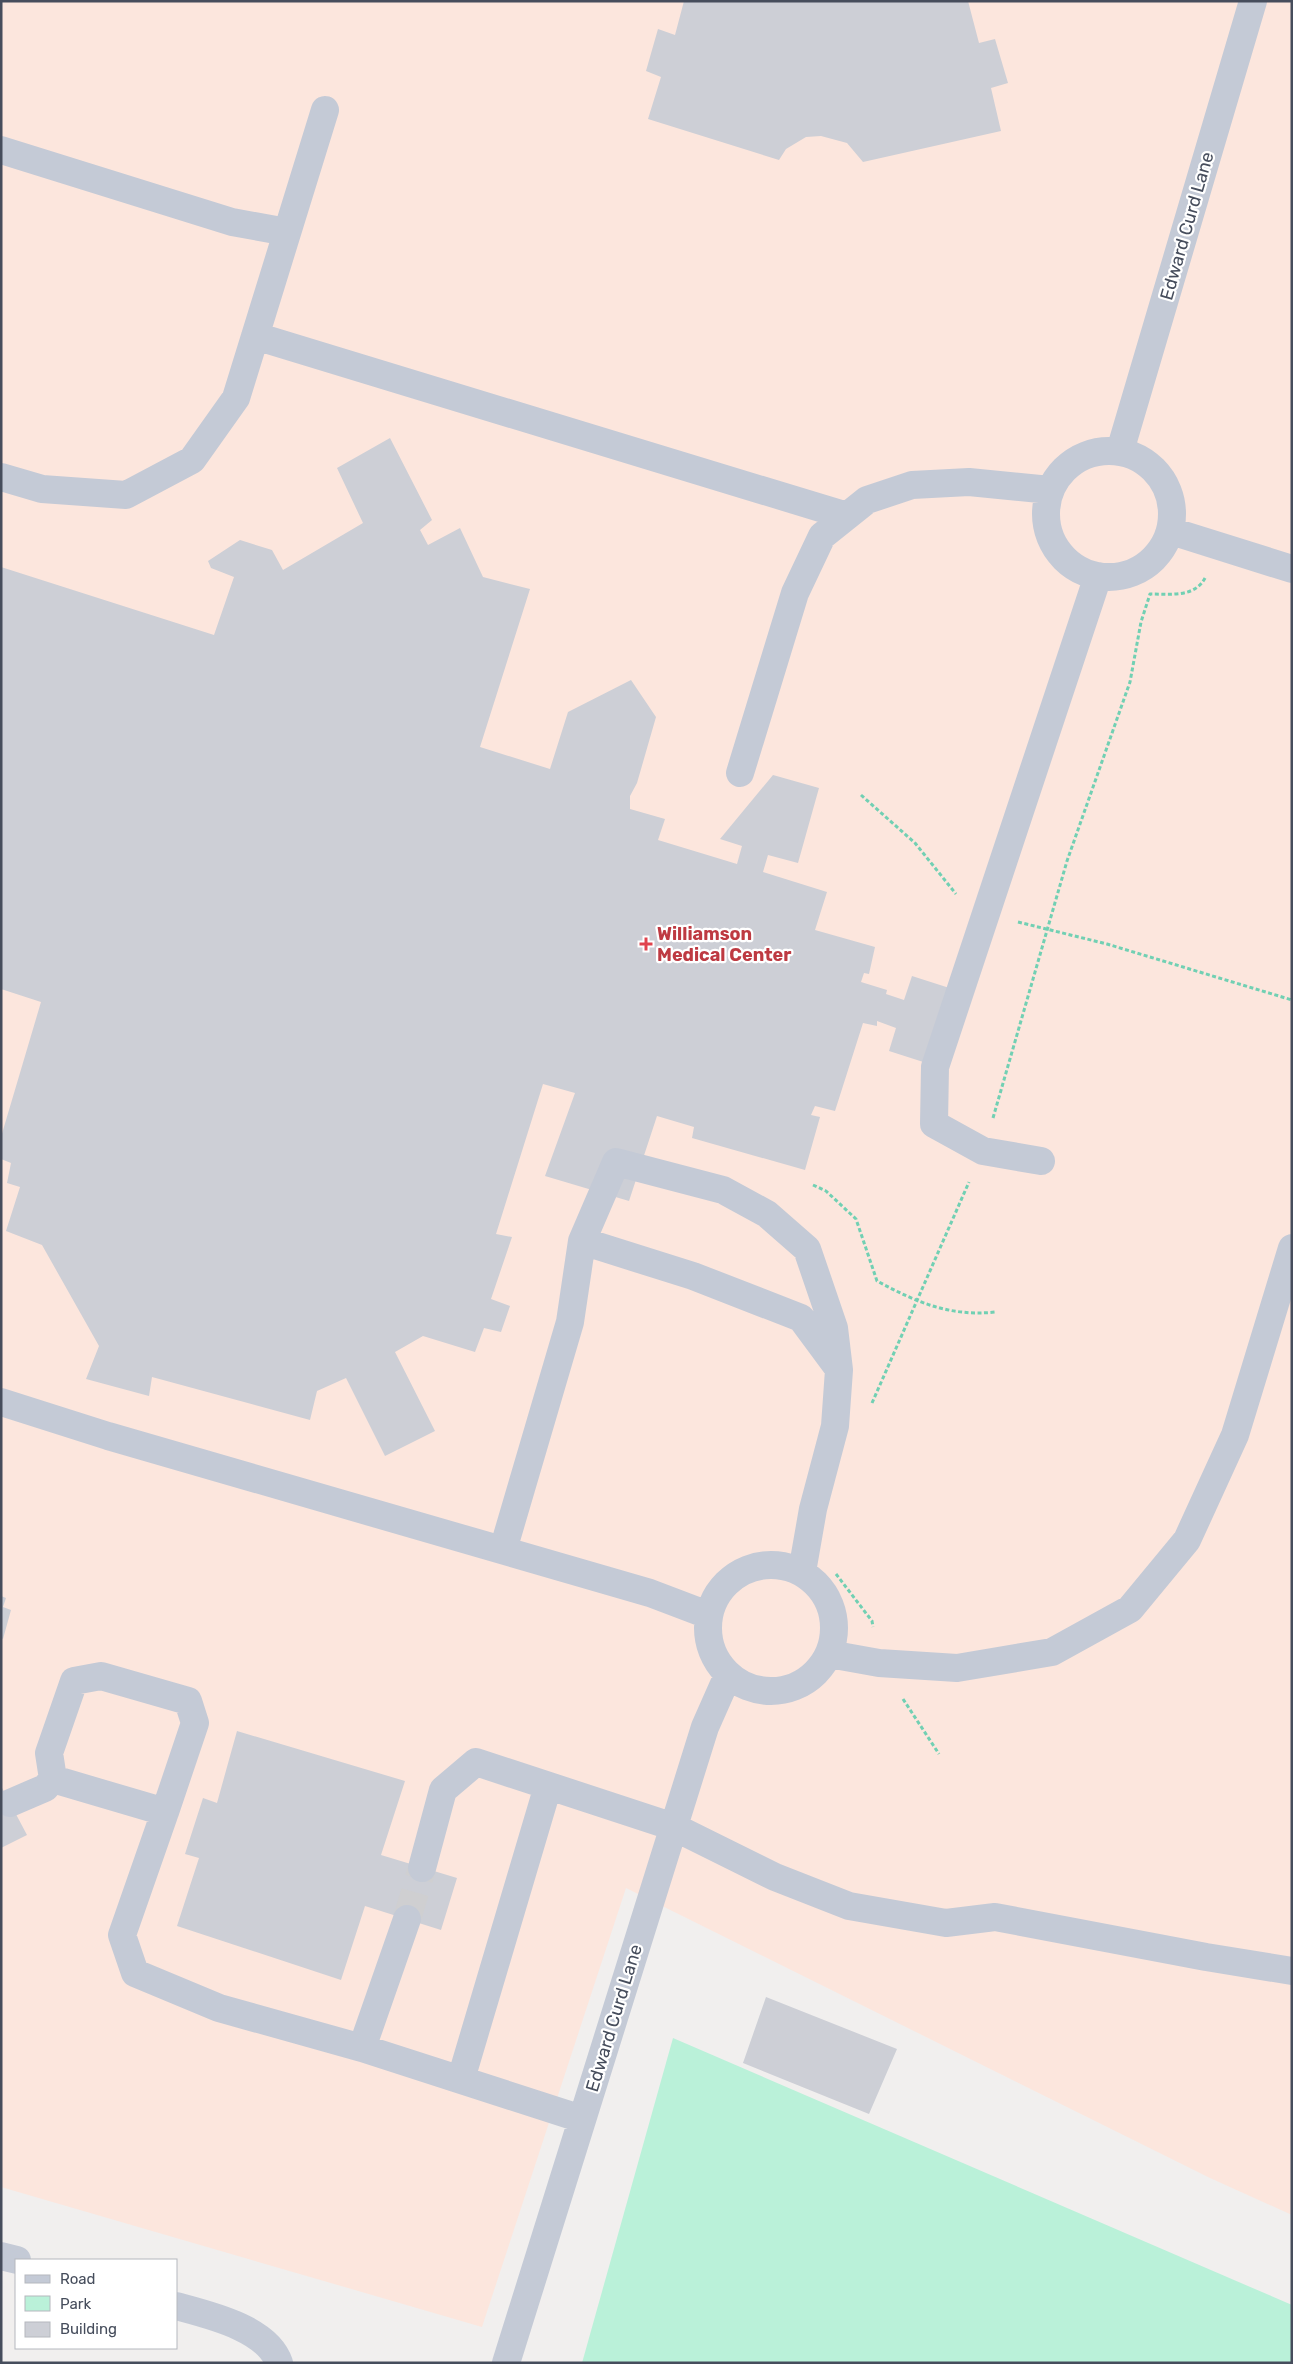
<svg xmlns="http://www.w3.org/2000/svg" width="1293" height="2364" font-family="Rubik,sans-serif">
<rect width="100%" height="100%" fill="#f1efee"/>
<path fill="#fce6dd" d="M1 1H1292V2215L1210 2178 626 1888 482 2327 1 2187Z"/>
<path fill="#baf1d9" d="M673 2038 1292 2305V2363H582Z"/>
<path fill="#cdcfd6" d="M684 1H968L979 43 995 39 1008 83 991 88 1001 131 863 162 847 143 821 136 806 137 786 149 779 160 648 119 661 77 646 71 658 29 675 35Z
M390 438 432 520 420 530 428 545 460 528 483 577 530 589 480 747 550 769 568 712 631 680 656 717 637 783 630 796V809L665 819 658 840 737 864 742 846 720 839 773 775 819 788 798 863 768 855 763 872 827 892 815 930 875 947 869 974 864 973 861 982 887 990 886 994 904 1000 912 976 965 993 942 1068 889 1051 896 1028 877 1021V1026L863 1023 835 1111 815 1106 811 1115 820 1117 805 1170 692 1138 694 1127 657 1116 629 1201 545 1176 575 1093 543 1084 496 1234 512 1237 491 1299 510 1306 501 1332 484 1328 475 1352 423 1336 395 1352 435 1431 385 1456 346 1378 317 1391 310 1420 152 1377 149 1396 86 1379 99 1346 42 1245 6 1231 20 1187 7 1183 11 1163 1 1159V1137L41 1002 1 989V567L214 635 234 577 211 568 208 561 240 540 272 550 283 570 363 523 337 468Z
M1 1596 6 1598 3 1607 11 1610 3 1639 1 1638Z
M237 1731 405 1781 381 1855 457 1878 441 1930 365 1906 341 1980 177 1926 199 1858 185 1854 203 1798 217 1803Z
M1 1786 27 1835 1 1848Z
M766 1997 897 2049 869 2114 743 2063Z"/>
<g fill="none" stroke-linecap="round" stroke-linejoin="round">
<path stroke="#cfcfd1" stroke-width="28" stroke-dasharray="28 14" stroke-linecap="butt" d="M407 1919 422 1868"/>
<path stroke="#71d0b3" stroke-width="3" stroke-dasharray="4 2.5" stroke-linecap="butt" d="M861 795 915 843 956 894
M1018 922 1107 944 1292 1000
M993 1118 1067 861 1130 682 1141 622 1150 594C1171 594 1196 598 1206 576
M813 1185 826 1191 856 1219 877 1281C916 1302 950 1317 995 1312
M872 1403 969 1182
M836 1574 872 1621 873 1627
M903 1699 939 1754"/>
<path stroke="#c4cad6" stroke-width="28" d="M1 150 232 222 287 232
M255 336 847 516
M1120 451 1253 1
M1046 514a63 63 0 1 1 126 0a63 63 0 1 1-126 0Z
M1 477 42 489 126 495 192 460 236 398 325 110
M1171 531 1292 569
M740 773 795 593 822 536 867 500 912 485 969 482 1050 490
M1041 1161 983 1151 934 1124 935 1067 1098 576
M582 1241 693 1276 801 1318 838 1368
M1 1402 108 1436 650 1593 708 1615
M503 1550 570 1322 582 1241 616 1162 723 1190 767 1214 807 1249 834 1328 839 1370 835 1426 813 1509 802 1572
M708 1628a63 63 0 1 1 126 0a63 63 0 1 1-126 0Z
M829 1654 879 1663 957 1668 1052 1652 1130 1609 1187 1540 1235 1435 1292 1248
M10 1803 45 1788 53 1779
M165 1812 195 1723 188 1701 101 1676 74 1681 49 1753 53 1779 165 1812 122 1935 135 1973 219 2008 362 2048
M422 1868 443 1790 476 1762 674 1827 775 1877 849 1906 946 1923 995 1917 1206 1957 1292 1971
M407 1919 362 2048 582 2119
M461 2079 548 1786
M1 2256 17 2260
M176 2306C209 2315 267 2328 279 2363
M506 2363 705 1727 728 1675"/>
</g>
<path fill="#e0444e" stroke="#fff" stroke-width="2" d="M643.5 936.5h5v5h5v5h-5v5h-5v-5h-5v-5h5z"/>
<g text-anchor="middle" stroke-width="4.5" stroke-linejoin="round" paint-order="stroke">
<g font-size="18" fill="#464d5c" stroke="#fff">
<text transform="translate(1187 226) rotate(-74)" y="6">Edward Curd Lane</text>
<text transform="translate(614 2018) rotate(-73)" y="6">Edward Curd Lane</text>
</g>
<g font-size="18" font-weight="bold" fill="#be3a42" stroke="#fff" text-anchor="start">
<text x="657" y="940">Williamson<tspan x="657" dy="21">Medical Center</tspan></text>
</g>
</g>
<rect width="1293" height="2364" fill="none" stroke="#464d5c" stroke-width="5"/>
<rect x="15" y="2259" width="162" height="90" fill="#ffffff" stroke="#b5b8be"/>
<rect x="25" y="2275" width="25" height="8" fill="#c4cad6" stroke="#b5b8be"/>
<text x="60" y="2284" font-size="15" fill="#464d5c">Road</text>
<rect x="25" y="2296" width="25" height="15" fill="#baf1d9" stroke="#b5b8be"/>
<text x="60" y="2309" font-size="15" fill="#464d5c">Park</text>
<rect x="25" y="2322" width="25" height="15" fill="#cdcfd6" stroke="#b5b8be"/>
<text x="60" y="2334" font-size="15" fill="#464d5c">Building</text>
</svg>
